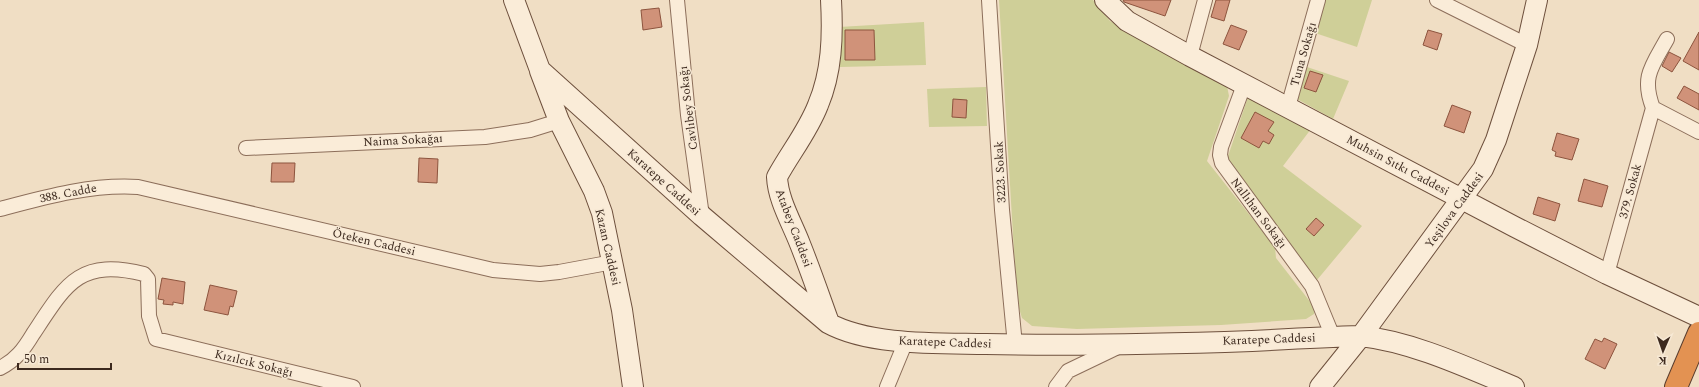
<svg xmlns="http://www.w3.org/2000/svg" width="1699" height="387" font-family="Spectral,serif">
<rect width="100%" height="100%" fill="#f0dec4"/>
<path fill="#cfcf98" d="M999 0H1093L1110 21 1227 86 1229 96 1207 161 1275 247 1276 258 1315 308 1314 314 1306 319 1221 325 1146 327 1077 329 1032 326 1022 318 1017 302Z
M1325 0H1372L1357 47 1315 33Z
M924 22 926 65 840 67 839 27Z
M1304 66 1349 81 1333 119 1297 99Z
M986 87 987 126 929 127 927 89Z
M1248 97 1311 129 1283 166 1362 226 1317 280 1226 162Z"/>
<path fill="#d09279" stroke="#8d543e" d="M1123 0H1171L1165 16 1124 2Z
M1216 0H1230L1224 21 1211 17Z
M659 8 662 27 643 30 641 10Z
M1231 25 1247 31 1239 50 1223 44Z
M845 30H874L875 60H845Z
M1428 30 1442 34 1437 50 1423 45Z
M1699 32V70L1683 61Z
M1669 52 1681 58 1672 72 1662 66Z
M1310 71 1323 75 1316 92 1304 88Z
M1684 86 1699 94V110L1677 98Z
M953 99 967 100 966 118 952 117Z
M1452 105 1471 112 1464 133 1444 126Z
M1255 112 1274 122 1268 131 1274 135 1269 144 1263 141 1259 148 1241 138Z
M1557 133 1579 139 1572 160 1555 156 1556 152 1552 150Z
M419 158 438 159 437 183 418 182Z
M272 163H295L294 182H271Z
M1584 179 1608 186 1602 207 1578 201Z
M1538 197 1560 204 1555 221 1533 214Z
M1316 218 1324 225 1314 236 1306 229Z
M162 278 185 282 183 304 173 302V305L163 304 164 300 158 299Z
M210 285 237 291 233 307 230 306 228 315 204 310Z
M1604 338 1617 344 1605 369 1585 359 1595 339 1602 342Z"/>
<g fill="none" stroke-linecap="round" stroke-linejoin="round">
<defs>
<path id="street" d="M677 0 688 115 702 216
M989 0 1002 210 1015 345
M1437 0 1527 45
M1190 56 1205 0
M1244 85 1221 147 1220 155 1222 163 1312 286 1333 337
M1288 107 1318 0
M1653 108C1641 77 1652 66 1667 39
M1653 108 1699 132
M246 148 485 137 530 130 559 121
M0 209C45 197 91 184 138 187L493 270 540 274 559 272 613 262
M1607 274 1653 108
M0 368C16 360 24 349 33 334 66 284 79 258 144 274L148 279 149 316 156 339 353 387
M887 387 906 341
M1056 387 1068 371 1118 347"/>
<path id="secondary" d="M514 0 540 70 702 216 828 323C870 346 939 343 986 344 1075 346 1164 344 1252 341 1288 339 1325 337 1361 336 1413 342 1466 367 1514 387
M1105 0 1127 21 1190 56 1515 227 1607 274 1699 317
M540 71 559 121 594 191 602 213 622 310 633 387
M828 320C819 295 810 269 800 244 792 223 778 200 777 177 790 153 808 131 818 105 832 72 833 36 831 0
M1320 387 1361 336 1483 169 1496 140 1527 45 1537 0"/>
<path id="highway" d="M1676 387 1699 333"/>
</defs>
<use href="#street" stroke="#8c6e5a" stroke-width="16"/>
<use href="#secondary" stroke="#6e503d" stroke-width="22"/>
<use href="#highway" stroke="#5a3d2e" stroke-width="24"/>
<use href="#street" stroke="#faecd8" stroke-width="14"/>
<use href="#secondary" stroke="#faecd8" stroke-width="20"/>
<use href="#highway" stroke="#e39252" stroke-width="22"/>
</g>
<g text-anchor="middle" stroke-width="3" stroke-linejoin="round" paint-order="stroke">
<g font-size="12" fill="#3c291e" stroke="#f7e9d5">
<text transform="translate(1303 54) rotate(-74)" y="4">Tuna Sokağı</text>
<text transform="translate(688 108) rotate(-97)" y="4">Cavlıbey Sokağı</text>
<text transform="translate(403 140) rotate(-3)" y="4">Naima Sokağaı</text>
<text transform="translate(1398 165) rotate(28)" y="4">Muhsin Sıtkı Caddesi</text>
<text transform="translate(1000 172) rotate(-93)" y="4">3223. Sokak</text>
<text transform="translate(664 182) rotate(42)" y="4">Karatepe Caddesi</text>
<text transform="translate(1630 191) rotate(-75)" y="4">379. Sokak</text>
<text transform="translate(68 193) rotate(-11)" y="4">388. Cadde</text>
<text transform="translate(1454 210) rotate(-54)" y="4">Yeşilova Caddesi</text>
<text transform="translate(1259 213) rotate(53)" y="4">Nallıhan Sokağı</text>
<text transform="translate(794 228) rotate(69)" y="4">Atabey Caddesi</text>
<text transform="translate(374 242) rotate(13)" y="4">Öteken Caddesi</text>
<text transform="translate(608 247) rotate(77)" y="4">Kazan Caddesi</text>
<text transform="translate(1269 339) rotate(-2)" y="4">Karatepe Caddesi</text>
<text transform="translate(945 342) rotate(2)" y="4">Karatepe Caddesi</text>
<text transform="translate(254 363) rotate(14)" y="4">Kızılcık Sokağı</text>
</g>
</g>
<g transform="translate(1663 351) rotate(182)" stroke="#f7e9d5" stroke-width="3" paint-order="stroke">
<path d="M0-3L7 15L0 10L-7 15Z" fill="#3c291e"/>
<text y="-6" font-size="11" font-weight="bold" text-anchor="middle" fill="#3c291e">K</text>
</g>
<path d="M18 363v6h93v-6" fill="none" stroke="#3c291e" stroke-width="2"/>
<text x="24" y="363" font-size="12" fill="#3c291e" stroke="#f7e9d5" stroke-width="3" paint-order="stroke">50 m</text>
</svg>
